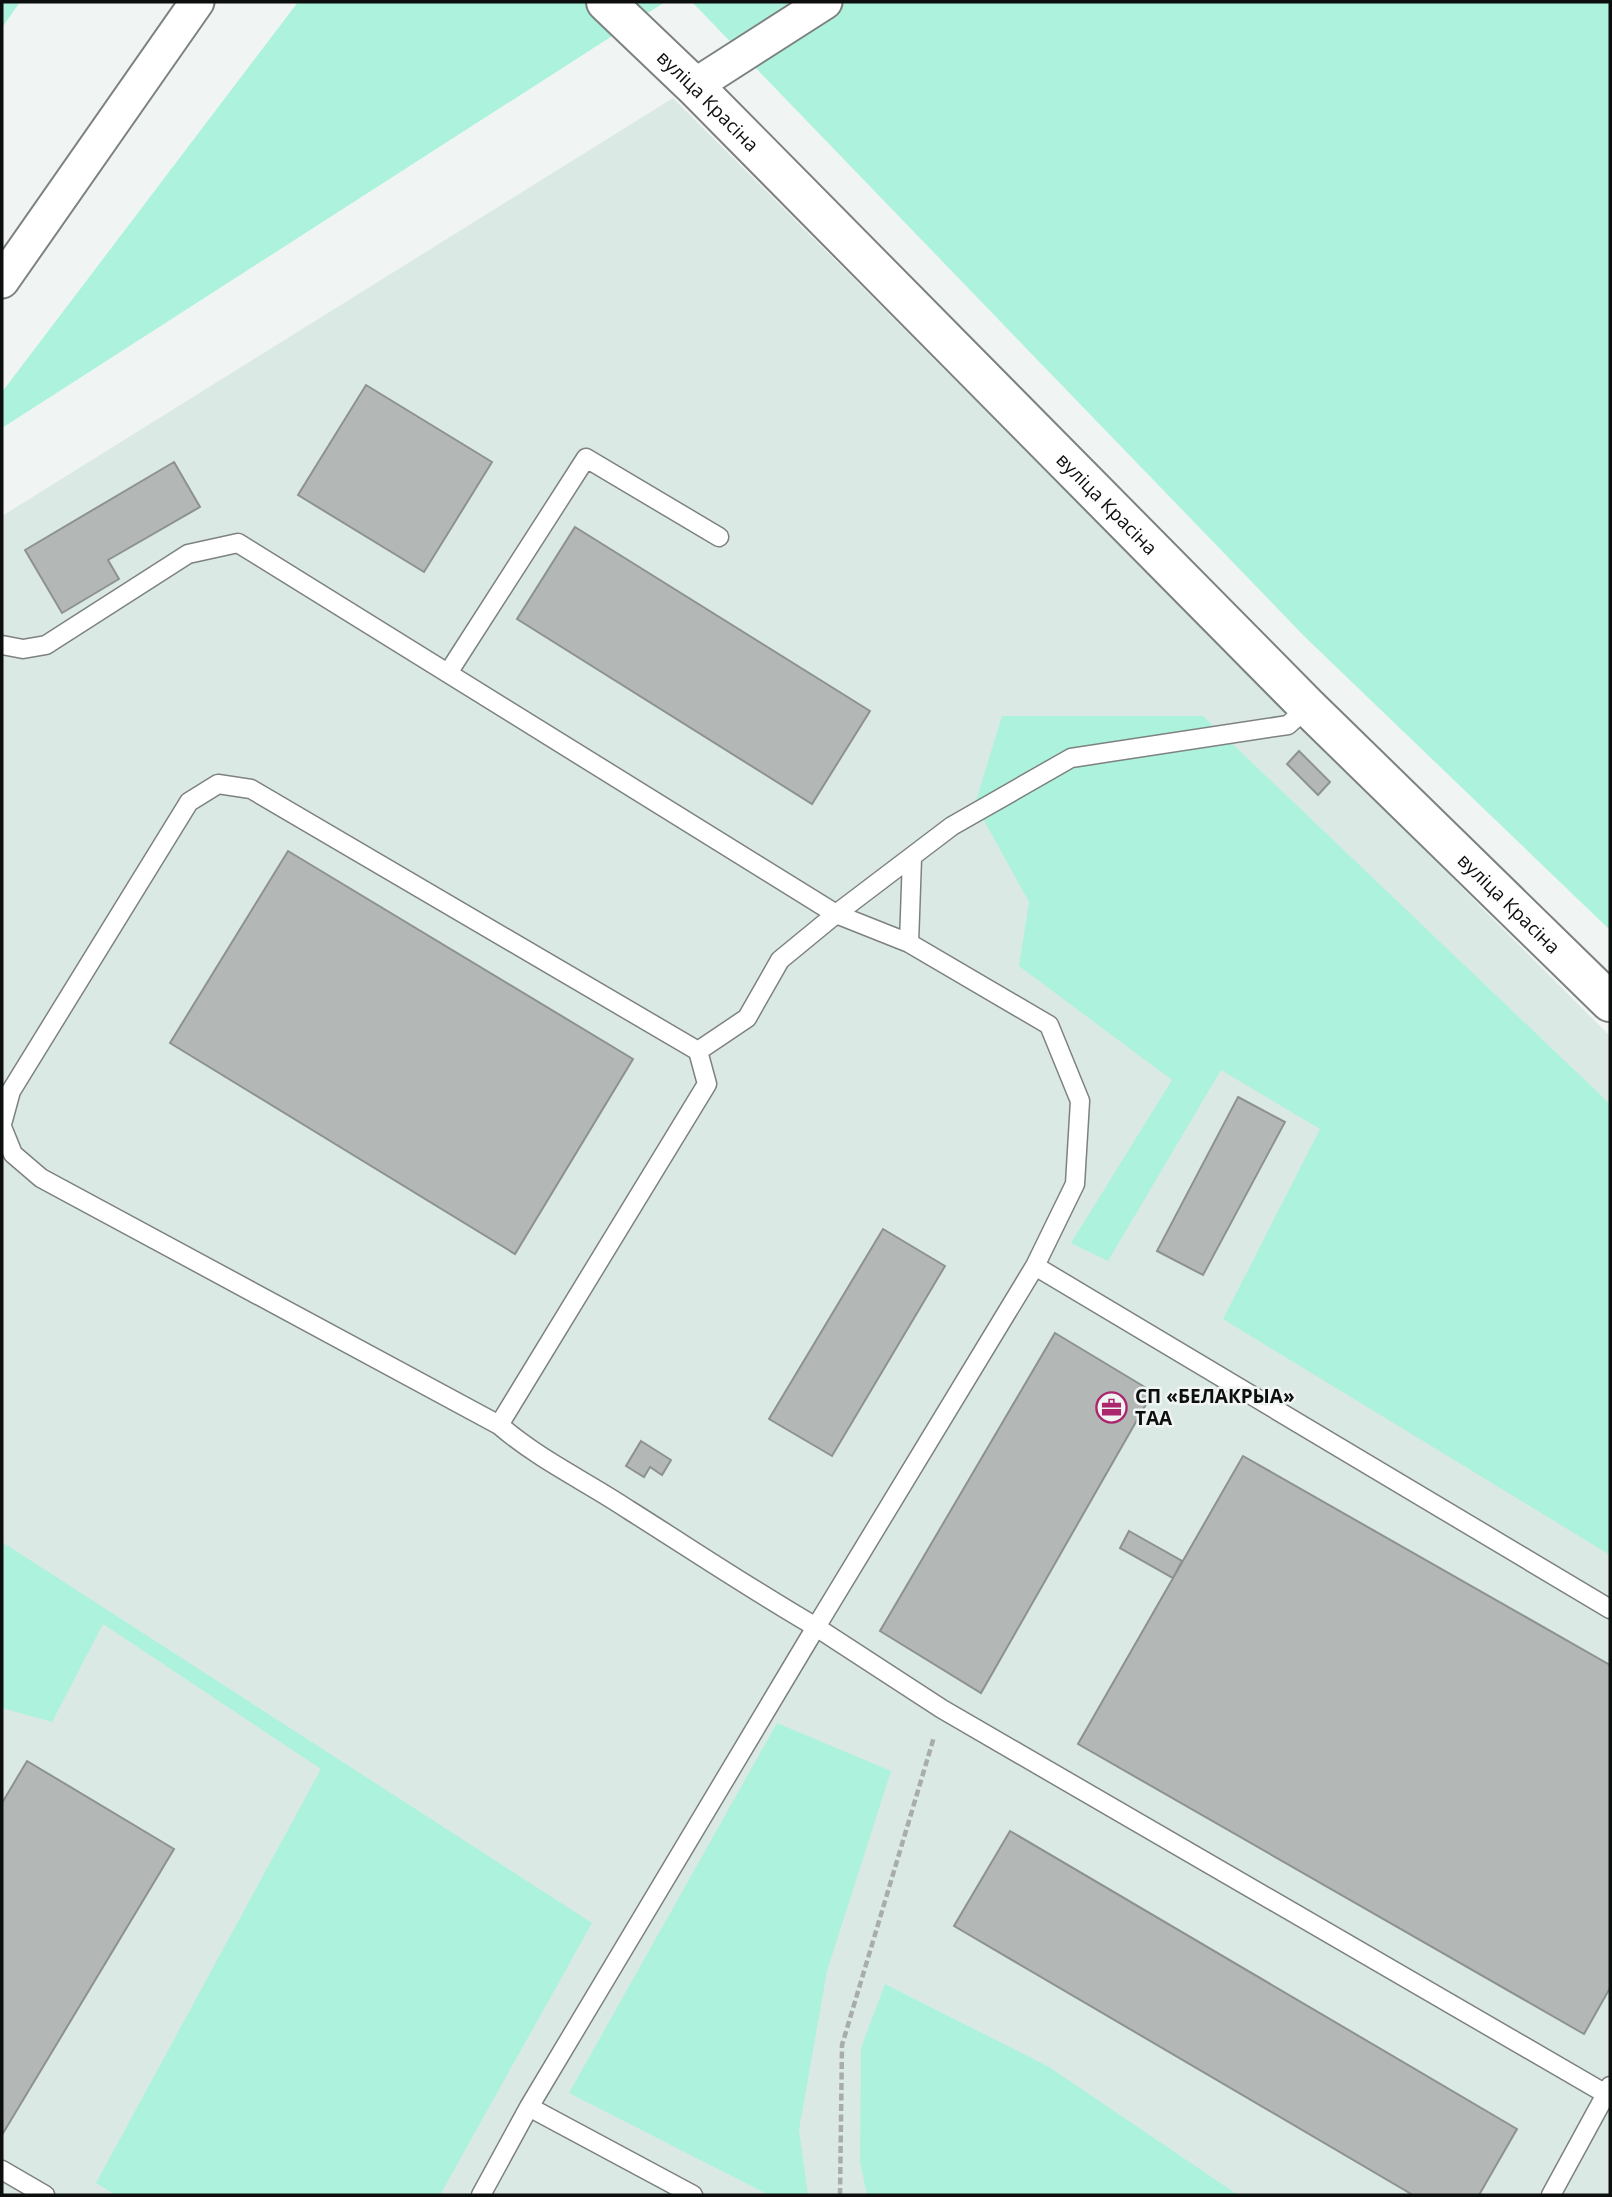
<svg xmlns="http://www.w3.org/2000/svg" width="1612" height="2197" font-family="'Open Sans',sans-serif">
<rect width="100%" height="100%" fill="#f0f5f3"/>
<path fill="#dbe9e4" d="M673 98 1610 1036V2195H2V516Z"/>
<path fill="#acf2dc" d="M2 2H20L2 28Z
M298 2H665L2 428V392Z
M692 2H1610V930L1305 637Z
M1002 716H1203L1610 1104V1555L1223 1319 1320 1129 1221 1070 1108 1261 1071 1243 1172 1080 1019 966 1029 902 975 804Z
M2 1542 592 1923 440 2195H116L96 2183 321 1769 103 1624 52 1722 2 1708Z
M777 1723 891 1771 827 1971 799 2130 808 2195H769L569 2093Z
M885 1984 1049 2067 1238 2195H867L860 2161 861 2048Z"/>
<path fill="#b3b8b6" stroke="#8d9290" stroke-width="2" d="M366 385 492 462 424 572 298 495Z
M174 462 200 507 108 560 119 579 62 613 25 550Z
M575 527 870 711 812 804 517 619Z
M1299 751 1330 782 1318 795 1287 764Z
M288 851 633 1059 515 1254 170 1043Z
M1238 1097 1285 1122 1203 1275 1157 1251Z
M883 1229 945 1266 832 1456 769 1419Z
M1055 1333 1153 1392 981 1693 880 1631Z
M641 1441 671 1460 662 1475 650 1467 644 1477 626 1466Z
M1243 1456 1610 1665V1988L1584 2034 1078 1744Z
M1129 1531 1182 1561 1173 1578 1120 1548Z
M27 1761 174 1849 2 2135V1803Z
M1010 1831 1517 2129 1479 2195H1413L954 1926Z"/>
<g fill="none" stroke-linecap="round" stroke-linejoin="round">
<defs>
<path id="lane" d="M2 645 23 649 46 645 188 554 238 543 836 914 909 943 1049 1025 1080 1101 1075 1184 1035 1266
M448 673 586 458 719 537
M909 943 912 858
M698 1051 747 1018 780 960 836 914 952 826 1071 758 1288 725 1308 707
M2 1124 11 1091 189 802 218 784 251 789 698 1051 707 1084 499 1425
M2 1127 13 1154 41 1178 499 1425C541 1461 584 1480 629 1510 691 1549 752 1590 816 1627L1035 1266 1610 1609
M529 2107 693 2195
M2 2170 45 2195
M481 2195 529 2107 816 1627 942 1709 1606 2094 1610 2086
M1551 2195 1606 2094"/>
<path id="street" d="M694 86 825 2
M2 281 197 2"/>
<g id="secondary">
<path id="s1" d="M606 2 694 86 1308 707 1610 1002"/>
</g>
</defs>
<use href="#lane" stroke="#7d8280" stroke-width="21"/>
<use href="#street" stroke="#7d8280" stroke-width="37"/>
<use href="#secondary" stroke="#7d8280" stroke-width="42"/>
<path stroke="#a8acaa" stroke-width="4.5" stroke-dasharray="7 3.5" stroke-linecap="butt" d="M840 2195 842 2045 934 1737"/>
<use href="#lane" stroke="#fff" stroke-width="18"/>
<use href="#street" stroke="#fff" stroke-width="33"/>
<use href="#secondary" stroke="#fff" stroke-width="38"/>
</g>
<defs>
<symbol id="office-ring" viewBox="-11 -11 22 22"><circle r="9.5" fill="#f0f5f3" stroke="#ab266d" stroke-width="1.5"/><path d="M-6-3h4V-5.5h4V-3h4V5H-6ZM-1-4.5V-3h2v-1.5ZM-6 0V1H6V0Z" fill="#ab266d"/></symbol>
</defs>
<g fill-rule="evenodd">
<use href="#office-ring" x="1094" y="1390" width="35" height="35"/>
</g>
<g text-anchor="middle" stroke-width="5" stroke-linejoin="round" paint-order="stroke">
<g font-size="19" fill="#0d0e0e" stroke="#f0f5f3">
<text dy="7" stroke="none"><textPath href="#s1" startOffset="142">вуліца Красіна</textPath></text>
<text dy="7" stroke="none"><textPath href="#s1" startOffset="709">вуліца Красіна</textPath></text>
<text dy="7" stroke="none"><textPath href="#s1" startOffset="1276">вуліца Красіна</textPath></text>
</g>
<g font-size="19" font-weight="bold" fill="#0d0e0e" stroke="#f0f5f3" text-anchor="start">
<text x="1135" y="1403">СП «БЕЛАКРЫА»<tspan x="1135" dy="22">ТАА</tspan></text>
</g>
</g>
<rect width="1612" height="2197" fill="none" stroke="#0d0e0e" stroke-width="7"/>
</svg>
